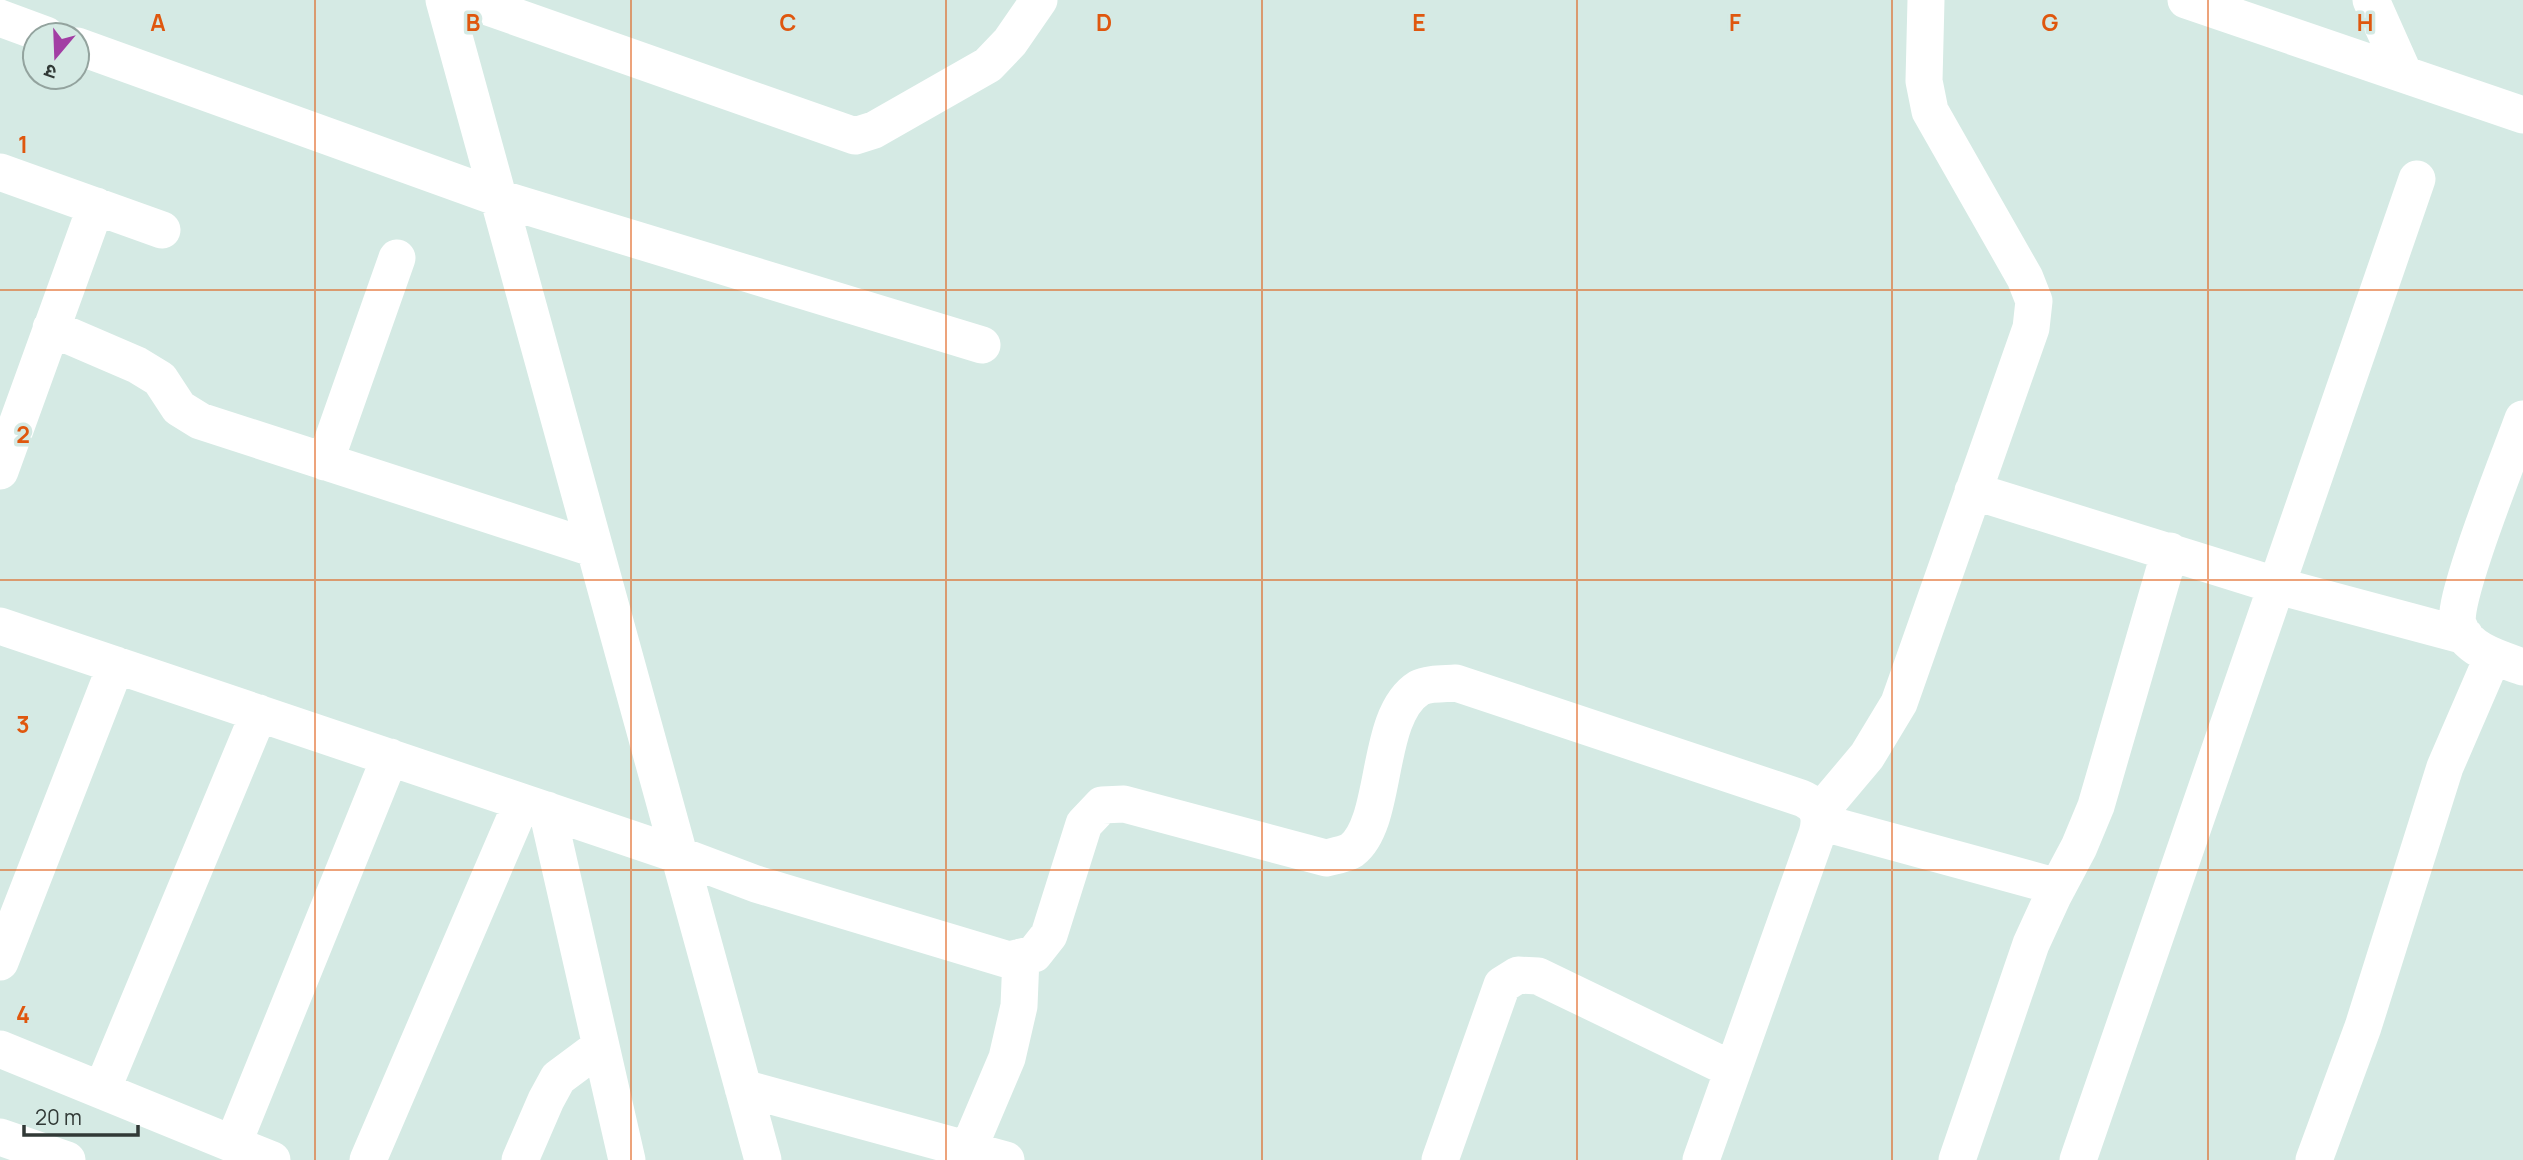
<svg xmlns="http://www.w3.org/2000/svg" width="2523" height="1160" font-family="Manrope,'Noto Sans Devanagari',sans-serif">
<rect width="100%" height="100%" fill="#d5eae4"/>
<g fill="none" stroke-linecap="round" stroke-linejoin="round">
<path stroke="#fff" stroke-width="37" d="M444 0 763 1160
M468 0 855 136 874 130 988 65 1010 42 1039 0
M2186 0 2523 115
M2371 0 2404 74
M0 18 46 35
M77 46 499 198 982 345
M0 172 162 230
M51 328 137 365 160 379 179 408 200 421 595 549
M2523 419C2512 450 2450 603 2458 624 2466 650 2500 659 2523 667
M325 462 397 258
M0 471 96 206
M1973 491 2278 586 2465 636
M0 626 679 855 756 884 1009 960 1034 954 1049 935 1084 824 1102 805 1124 804 1326 858C1334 856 1346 854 1352 850 1389 821 1374 716 1419 688 1428 683 1446 684 1456 683L1801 798C1818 805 1822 816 1817 834L1701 1160
M547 810 627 1160
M1819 813 1867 756 1899 703 2031 328 2034 301 2025 278 1930 111 1924 81 1926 0
M1820 822 2058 887
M0 962 116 665
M0 1049 272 1160
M743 1088 1006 1160
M102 1090 259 713
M0 1137 67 1160
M233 1144 390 757
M968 1150 1007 1058 1019 1006 1021 957
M368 1160 522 802
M520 1160 546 1100 558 1078 601 1046
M1440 1160 1502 985 1518 975 1538 976 1733 1070
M1957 1160 2031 944 2053 896 2079 847 2096 806 2170 551
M2078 1160 2417 179
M2314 1160 2363 1027 2445 767 2493 656"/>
</g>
<path fill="none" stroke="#df570e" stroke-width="2" stroke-opacity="0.55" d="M315 0V1160M631 0V1160M946 0V1160M1262 0V1160M1577 0V1160M1892 0V1160M2208 0V1160M0 290H2523M0 580H2523M0 870H2523"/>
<g font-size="23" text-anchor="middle" font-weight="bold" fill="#df570e" stroke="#d5eae4" stroke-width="7" stroke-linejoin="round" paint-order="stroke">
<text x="158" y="31">A</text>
<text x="473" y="31">B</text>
<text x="788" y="31">C</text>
<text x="1104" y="31">D</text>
<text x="1419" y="31">E</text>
<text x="1735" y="31">F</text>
<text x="2050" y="31">G</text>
<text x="2365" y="31">H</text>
<text x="23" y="153">1</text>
<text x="23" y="443">2</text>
<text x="23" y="733">3</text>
<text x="23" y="1023">4</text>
</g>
<g transform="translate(56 56) rotate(199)"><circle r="33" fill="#d5eae4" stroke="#93a39e" stroke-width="2"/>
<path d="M0-5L12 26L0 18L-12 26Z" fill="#a23ea4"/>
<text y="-10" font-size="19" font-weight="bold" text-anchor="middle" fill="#313936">उ</text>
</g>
<path d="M24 1125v10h114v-10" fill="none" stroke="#313936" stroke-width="3.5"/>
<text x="35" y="1125" font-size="21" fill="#313936" stroke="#d5eae4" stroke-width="5" paint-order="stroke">20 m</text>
</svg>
